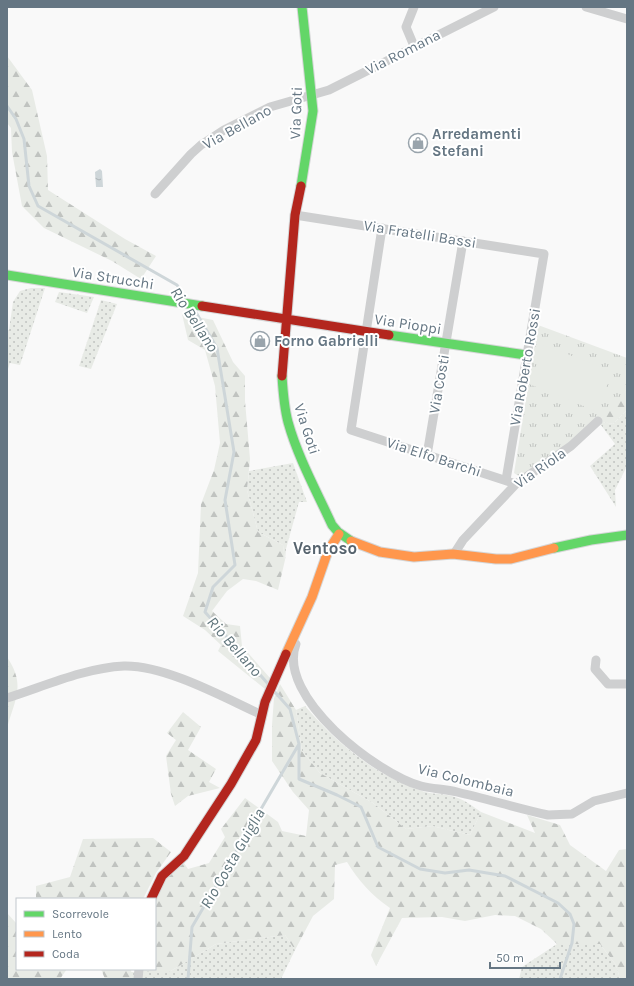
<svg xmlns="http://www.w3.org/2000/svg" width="634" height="986" font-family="Karla,sans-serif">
<defs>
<pattern id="grass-dots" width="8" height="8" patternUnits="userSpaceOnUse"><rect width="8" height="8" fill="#e8ebe6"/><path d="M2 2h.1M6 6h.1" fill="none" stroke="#c0c3c0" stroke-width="1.8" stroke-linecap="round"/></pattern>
<pattern id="forest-firs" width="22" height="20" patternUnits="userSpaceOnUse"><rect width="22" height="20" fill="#e8ebe6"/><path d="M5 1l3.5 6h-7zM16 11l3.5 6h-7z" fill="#c0c3c0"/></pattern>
<pattern id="park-tufts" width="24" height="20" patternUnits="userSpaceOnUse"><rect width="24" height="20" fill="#e8ebe6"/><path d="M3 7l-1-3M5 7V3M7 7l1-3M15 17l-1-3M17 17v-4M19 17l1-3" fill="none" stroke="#c0c3c0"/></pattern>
<pattern id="water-ripples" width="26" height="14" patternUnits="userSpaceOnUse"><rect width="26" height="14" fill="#ced6d9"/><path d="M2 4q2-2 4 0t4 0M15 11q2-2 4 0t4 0" fill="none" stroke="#abb2b5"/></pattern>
</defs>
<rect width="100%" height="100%" fill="#f9f9f9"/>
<path fill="url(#grass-dots)" d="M31 288H45L20 365 10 363 7 372V330H9L13 302 20 291Z
M59 292 94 297 87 313 55 302Z
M101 300 117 304 91 369 79 366Z
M627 410V466L615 490 616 507 590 466 615 444 598 421 613 424Z
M293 463 307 502H299L286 549 285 560 283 545 258 532 247 490 249 471Z
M305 706C337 743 372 773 419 790 431 795 446 793 458 798 466 801 474 807 481 812L470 835 432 826 406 829 373 803 320 773 302 751 296 710Z
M285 935 295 950 281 979H132L130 972H169L216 944Z
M557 944H600L616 965 620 979H519L522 967Z"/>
<path fill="url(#forest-firs)" d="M7 56 32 90 47 156 48 190 125 239 156 256 141 279 112 261 44 228 22 206 12 152 11 128 7 123Z
M182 314 213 320 233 362 245 376V401L250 459 247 490 258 532 283 545 285 560 278 590 256 581 243 579 227 591 212 611 226 624 240 626 242 646 270 678 265 689 218 651 221 645 205 630 183 616 198 573 201 504 214 470 220 443 215 386 205 350 188 340Z
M627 389V410L613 424 598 421Z
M7 657C26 685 15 699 7 728Z
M280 684 296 710 302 751 320 773 373 803 406 829 432 826 470 835 481 812 535 833 527 815 560 825 570 845 606 871 619 850 627 849V979H620L616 965 600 944H557L541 929 515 916 495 915 465 921 442 917 402 918 376 966 371 955 390 908C371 895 359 881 347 862L335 865 334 899 313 916 295 950 285 935 216 944 169 972H143V969H155V900L165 880 182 860 188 869 209 863 225 837 221 829 245 798 278 822 282 831 306 836 309 810 293 792 272 761V725L274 698Z
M183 712 201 727 188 750 216 769 209 782 220 788 188 796 175 806 171 794 166 756 176 740 167 733Z
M153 838 171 852 156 873 143 899H36V886L70 877 83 839Z
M7 913 17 924V969H67L60 979H7Z
M101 969H131L132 979H105Z"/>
<path fill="url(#park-tufts)" d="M538 325 627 358V389L612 408 571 446 523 479 514 473Z"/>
<path fill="#e8ebe6" d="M544 345 613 372 596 411 529 384Z"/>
<path fill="url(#water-ripples)" d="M100 169 102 171 103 187H96L95 172Z"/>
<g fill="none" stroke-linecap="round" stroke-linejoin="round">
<path stroke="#ced6d9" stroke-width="3" d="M7 106 16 119 24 139 29 186 38 206 177 285 187 300
M194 309 217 348 234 452 225 500 235 565 213 587 205 612 269 685
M274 691 290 709 299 744V779L337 795 361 807 378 847 420 869 445 873 469 870 505 876 558 903 570 914 574 924 572 943 560 979
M188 979 192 927 299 744"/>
<defs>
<path id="fast" d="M301 186 313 111 302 7
M7 275 202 306
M389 335 526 355
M282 376C283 392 284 407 288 422 298 458 317 492 332 525L338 532 351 541
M554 548 591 540 627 535"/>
<path id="slow" d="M351 541 380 552 414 557 453 554 496 559H511L554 548
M286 654 312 597 328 551 339 534"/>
<path id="jam" d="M202 306 389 335
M282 376 295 215 301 186
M151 899 162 876 184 856 231 784 256 740 265 702 286 654"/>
</defs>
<use href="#fast" stroke="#d5d6d7" stroke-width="11"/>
<use href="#slow" stroke="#d5d6d7" stroke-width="11"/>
<use href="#jam" stroke="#d5d6d7" stroke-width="11"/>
<path stroke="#cecfd0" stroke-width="9" d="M414 7 406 27 414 46
M586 7 627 19
M155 194 191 154 201 145 224 130 270 107 329 90 494 7
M295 215 544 254 506 480
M382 228 351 430 516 484
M427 455 463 241
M454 554 463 540 516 484 571 446 598 421
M296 644C276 697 377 774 421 786 433 789 445 789 457 792 487 799 517 808 548 815L572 814 594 801 627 793
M596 660 595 669 608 684H627
M7 698C45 686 84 668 124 666 165 665 223 697 260 714
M138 979 139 969"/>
<use href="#fast" stroke="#63d668" stroke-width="9"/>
<use href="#slow" stroke="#ff974d" stroke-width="9"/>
<use href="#jam" stroke="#b3261e" stroke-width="9"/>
</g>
<defs>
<symbol id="shop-ring" viewBox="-11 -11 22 22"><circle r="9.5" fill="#fff" stroke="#99a4ac" stroke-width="1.5"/><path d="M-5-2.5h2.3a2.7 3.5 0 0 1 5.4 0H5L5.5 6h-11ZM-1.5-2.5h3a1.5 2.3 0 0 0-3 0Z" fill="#99a4ac"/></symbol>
</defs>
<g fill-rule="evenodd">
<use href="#shop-ring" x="407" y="132" width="22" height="22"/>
<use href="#shop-ring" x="249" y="330" width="22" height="22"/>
</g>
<g text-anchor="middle" stroke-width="4" stroke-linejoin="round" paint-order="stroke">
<g font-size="15" fill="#657683" stroke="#fff">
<text transform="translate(403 52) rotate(-27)" y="5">Via Romana</text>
<text transform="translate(296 113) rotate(-88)" y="5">Via Goti</text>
<text transform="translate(237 127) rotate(-29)" y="5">Via Bellano</text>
<text transform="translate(420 234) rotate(9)" y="5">Via Fratelli Bassi</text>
<text transform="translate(113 278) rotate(9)" y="5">Via Strucchi</text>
<text transform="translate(408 324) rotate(9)" y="5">Via Pioppi</text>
<text transform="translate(525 367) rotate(-80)" y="5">Via Roberto Rossi</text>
<text transform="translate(439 384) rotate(-80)" y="5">Via Costi</text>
<text transform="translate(307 429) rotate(72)" y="5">Via Goti</text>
<text transform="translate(434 457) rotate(18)" y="5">Via Elfo Barchi</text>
<text transform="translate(540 468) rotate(-35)" y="5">Via Riola</text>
<text transform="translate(466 780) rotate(14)" y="5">Via Colombaia</text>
</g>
<g font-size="15" font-weight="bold" fill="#657683" stroke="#fff" text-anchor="start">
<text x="432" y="139">Arredamenti<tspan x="432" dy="17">Stefani</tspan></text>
<text x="274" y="346">Forno Gabrielli</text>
</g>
<g font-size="16" font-style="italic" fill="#60757c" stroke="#fff">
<text transform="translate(195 319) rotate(57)" y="6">Rio Bellano</text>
<text transform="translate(235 646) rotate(49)" y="6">Rio Bellano</text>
<text transform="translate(232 858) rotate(-60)" y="6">Rio Costa Guiglia</text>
</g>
<g font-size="17" font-weight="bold" fill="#57646e" stroke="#fff">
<text x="325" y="554">Ventoso</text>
</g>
</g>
<rect width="634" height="986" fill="none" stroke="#657683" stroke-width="16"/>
<rect x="16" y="898" width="140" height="72" fill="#ffffff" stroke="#c1c8cd"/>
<rect x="24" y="911" width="20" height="6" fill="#63d668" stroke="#c1c8cd"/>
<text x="52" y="918" font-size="12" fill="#657683">Scorrevole</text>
<rect x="24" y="931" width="20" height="6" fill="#ff974d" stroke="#c1c8cd"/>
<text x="52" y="938" font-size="12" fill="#657683">Lento</text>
<rect x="24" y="951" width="20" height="6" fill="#b3261e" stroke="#c1c8cd"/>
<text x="52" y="958" font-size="12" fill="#657683">Coda</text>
<path d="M490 962v6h70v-6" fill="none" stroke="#657683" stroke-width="2"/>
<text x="496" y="962" font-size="12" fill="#657683" stroke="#ffffff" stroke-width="3" paint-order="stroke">50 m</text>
</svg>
